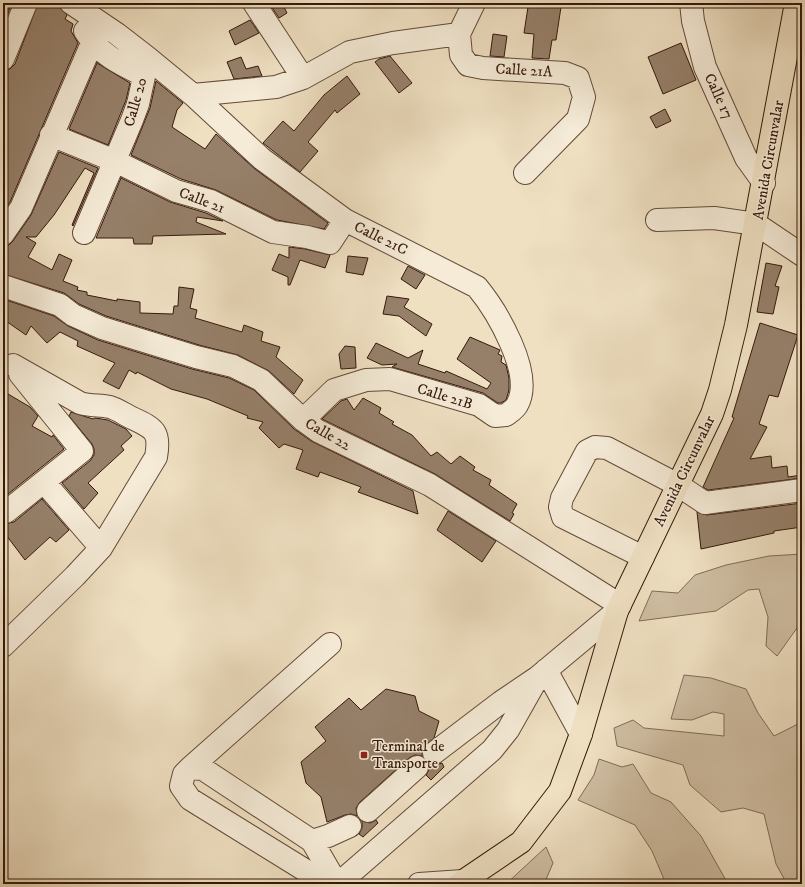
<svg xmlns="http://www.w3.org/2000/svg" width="805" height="887" font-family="'IM FELL DW Pica',serif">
<rect width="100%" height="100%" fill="#efe0c2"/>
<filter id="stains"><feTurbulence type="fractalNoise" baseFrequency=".005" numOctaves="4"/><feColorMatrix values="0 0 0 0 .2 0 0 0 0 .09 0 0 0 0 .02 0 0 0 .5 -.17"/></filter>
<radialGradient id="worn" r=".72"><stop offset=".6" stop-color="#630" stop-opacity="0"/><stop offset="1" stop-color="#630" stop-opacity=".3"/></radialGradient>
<path fill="#cfbea3" stroke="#826b57" d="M802 554V621L777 656 766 646 768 617 759 589 748 590 716 611 639 621 652 591 678 593 695 575 726 565 769 556Z
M684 675 711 678 746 689 758 713 774 736 802 722V884H787L776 864 764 814 743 808 721 812 690 785 683 765 617 746 614 728 633 720 644 728 724 736V714L713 712 692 720 671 719Z
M599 759 622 767 633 764 651 793 671 802 701 836 728 884H666L652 851 635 825 578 800 594 775Z
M546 847 553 863 544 884H506Z"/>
<path fill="#96806a" stroke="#35180b" d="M3 3H12L3 26Z
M38 3H50L60 7 67 15 65 19 73 24 71 31 78 43 10 202 3 212V71L10 69 15 64Z
M269 3H282L287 13 279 18Z
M528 7H561L556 40H552L549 59 532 58 534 34 524 33Z
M250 20 259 33 235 45 229 31Z
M493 34 507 36 504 57 490 56Z
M681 43 696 80 663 94 648 57Z
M390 56 412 83 399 93 375 62 379 59Z
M241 57 246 69 258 66 262 76 234 79 227 62Z
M97 63 130 83 126 100 108 145 69 129Z
M347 76 360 94 337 113 335 110 308 142 318 151 300 172 263 143 283 121 294 131 324 95Z
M156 81 183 103 177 110 172 127 205 149 216 134 255 169 328 223 324 229 277 220 216 190 181 179 131 155 150 108Z
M665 109 671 121 656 128 650 117Z
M59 152 98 168 73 226 72 225 94 173 85 168 54 215 36 237H26L36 243 28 257 52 270 59 254 72 260 63 281 78 287 77 290 87 292V295L117 301V299L140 302V313L173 314 174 306H178L179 287 194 289 190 308 197 310 195 318 242 332 244 325 263 332 261 341 280 347 276 357 303 380 294 394 269 371 238 355 199 345 106 316 79 304 64 293 3 274V246L9 245 13 241 31 215Z
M121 178 170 202 206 213 223 221 197 217 196 222 226 234 153 236 152 244H134L133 238H96Z
M289 247 305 249 330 255 325 268 300 260 290 285H288V277L272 270 279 254 289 258Z
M348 256 368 258 363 275 346 272Z
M766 263 782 266 775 286 779 287 773 314 757 312Z
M408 266 425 275 416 289 401 279Z
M387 296 409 299 404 307 432 324 426 336 399 316 383 314Z
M3 299 54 316 68 326 98 340 192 369 229 378 254 390 294 429 311 441 413 491 418 514 358 492 361 487 320 472 318 477 296 469 303 450 284 444 279 448 259 428 263 422 247 418 248 416 207 399 171 389 137 372 136 374 129 370 119 389 103 381 115 363 77 346 78 341 60 332 47 343 31 326 26 335 3 319Z
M760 323 798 335 778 397 769 395 759 424 767 427 750 459 771 456 772 468 787 466 788 477 802 475V478L708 490 703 487 734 418 732 417Z
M470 337 500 350 498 354 502 356 501 362 506 365 509 378V390L506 400 501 403H498L483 393 392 367 397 364 382 365 367 358 376 343 408 358 423 350 418 364 445 373 446 371 487 389 491 383 457 359Z
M345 346 355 347 356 368 341 369 339 354Z
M3 391 30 407 38 416 32 426 52 437 53 435 64 449 3 498Z
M363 398 381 408 379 413 394 422 392 424 412 435 431 456 437 452 451 464 460 456 475 467 473 470 491 480 489 485 517 504 512 513 514 514 510 521 435 474 322 419 341 401 347 399 354 410Z
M71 412 93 419 95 418 108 420 126 429 132 436 121 446 124 450 88 483 98 493 84 509 62 483 90 461 94 455V449L92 444 69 416Z
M42 499 69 530 56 542 50 537 25 560 3 531V524L14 522Z
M802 503V527L774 531V533L701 549 697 512 707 515Z
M448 511 496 541 482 562 437 530Z
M386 689 415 696 419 711 439 721 434 738 423 748 422 756 415 755 409 758 360 802 356 808 357 816 351 814 345 815 327 822 321 797 306 783 301 762 326 741 315 727 349 698 361 710Z
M442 763 444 767 431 780 426 775 429 770V764L435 765Z
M376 820 378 823 363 837 359 834 362 828V821L370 823Z"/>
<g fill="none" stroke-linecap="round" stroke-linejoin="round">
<defs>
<path id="minor" d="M71 3 117 34 148 58 138 104 132 120 84 233
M254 3 303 78
M474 3 459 34 461 55 468 65 483 68 565 73 578 78 584 97 578 119 525 173
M691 3 693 21 705 67 746 158 764 183
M85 31C99 54 120 64 143 75
M148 58 193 95 262 159 345 220 477 287C496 310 535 374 517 405 515 409 510 412 506 415L495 416 479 405 390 379 366 380 334 390 303 420
M3 59 26 3
M193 95 276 87 303 78 350 52 393 43 459 34
M51 135 115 161 176 191 211 201 273 232 307 237 330 243 345 220
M657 220 714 218 756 224 802 255
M3 234 21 208 92 43
M3 286 60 305 73 315 102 328 196 357 233 366 261 380 303 420 318 431 430 485 620 605
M44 482 101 548
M6 512 82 451 20 374
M643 557 563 517 560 507 562 498 587 451 595 447 607 448 678 485 705 503 802 490
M330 644 190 768 184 774 181 786 190 799 308 872 335 884
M3 646 75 576 101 548 156 457C161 430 153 428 130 417 124 414 117 409 110 407 100 405 90 406 80 403L13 365
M546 670 581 734
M434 753 501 702 538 677 617 611
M190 768 203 769 312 841 328 836 350 826
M368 811 417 767
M312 841 337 884
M338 884 492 750 508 730 538 677
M419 884 463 881"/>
<path id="major" d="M459 884 521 842 560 791 581 734 617 611 712 414 720 390 736 325 796 3"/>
</defs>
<use href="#minor" stroke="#644a39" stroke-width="24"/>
<use href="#major" stroke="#35180b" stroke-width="24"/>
<use href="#minor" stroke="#f5ebd7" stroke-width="22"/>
<use href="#major" stroke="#efe0c2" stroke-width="22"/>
</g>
<rect fill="#8f2418" stroke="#f5ebd7" stroke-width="1.5" x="360" y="751" width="8" height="8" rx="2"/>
<g text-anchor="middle" stroke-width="3" stroke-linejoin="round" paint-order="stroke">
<g font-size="15" fill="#35180b" stroke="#f5ebd7">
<text transform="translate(524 70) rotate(3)" y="5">Calle 21A</text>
<text transform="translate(719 96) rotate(65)" y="5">Calle 17</text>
<text transform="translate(135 102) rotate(-74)" y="5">Calle 20</text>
<text transform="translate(768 160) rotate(-80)" y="5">Avenida Circunvalar</text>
<text transform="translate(202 200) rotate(21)" y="5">Calle 21</text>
<text transform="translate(381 238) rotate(26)" y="5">Calle 21C</text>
<text transform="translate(445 396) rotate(17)" y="5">Calle 21B</text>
<text transform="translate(328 434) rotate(30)" y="5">Calle 22</text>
<text transform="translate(684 471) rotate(-64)" y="5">Avenida Circunvalar</text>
</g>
<g font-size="15" fill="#35180b" stroke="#f5ebd7" text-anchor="start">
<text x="372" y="751">Terminal de<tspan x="372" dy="17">Transporte</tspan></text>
</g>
</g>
<rect width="805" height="887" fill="none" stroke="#efe0c2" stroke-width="16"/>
<rect x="4" y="4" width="797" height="879" fill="none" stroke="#35180b" stroke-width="2"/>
<rect x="8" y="8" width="789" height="871" fill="none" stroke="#35180b"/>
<rect width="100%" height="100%" filter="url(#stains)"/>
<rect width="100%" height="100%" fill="url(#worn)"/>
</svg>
